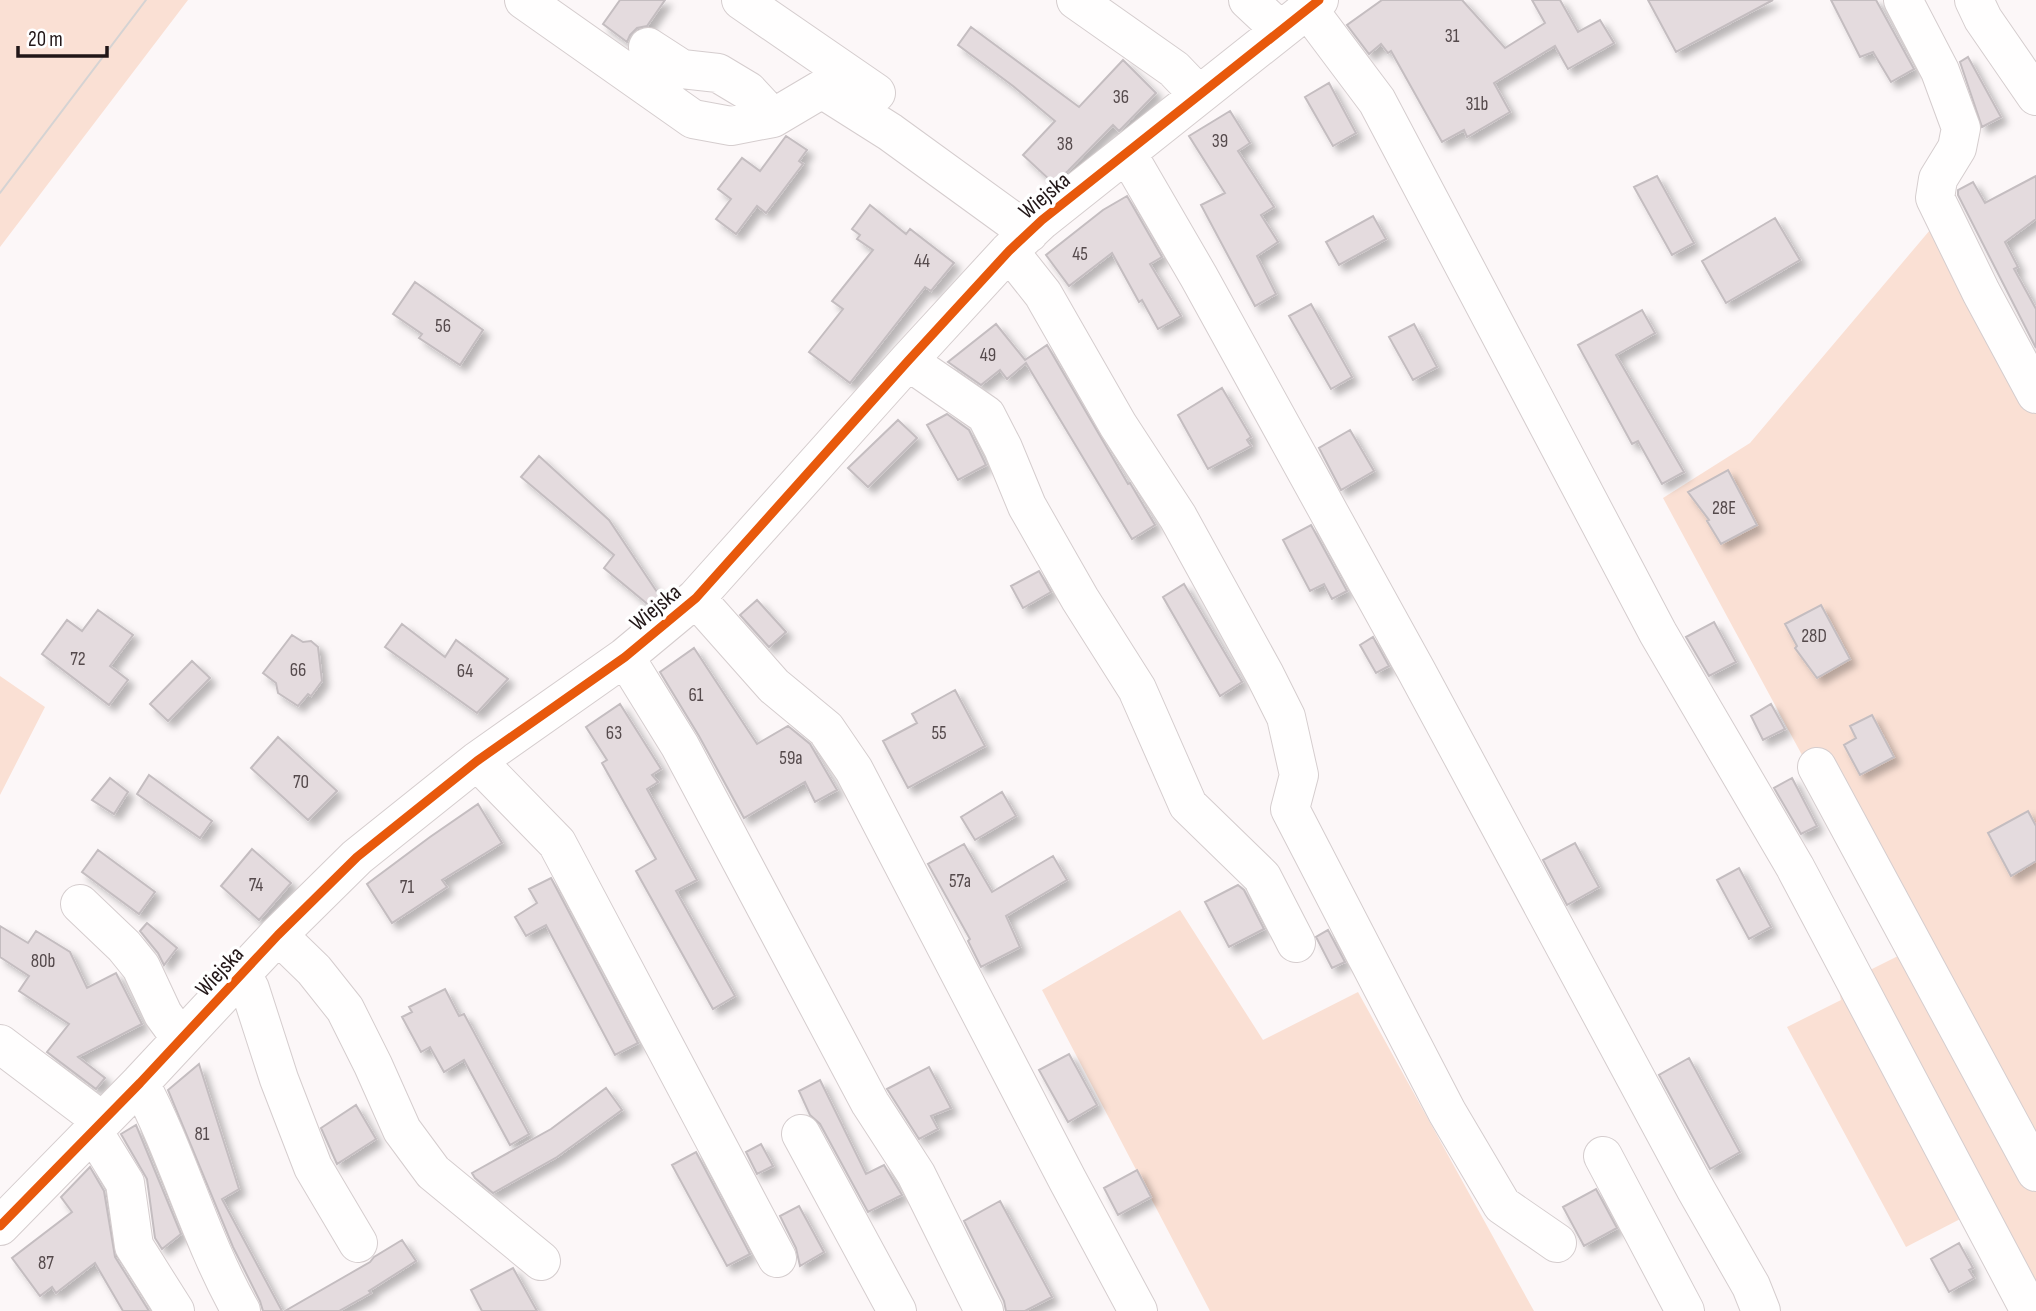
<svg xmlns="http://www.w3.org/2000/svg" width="2036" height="1311" font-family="'Sofia Sans Condensed',sans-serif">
<defs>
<filter id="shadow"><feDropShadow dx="6" dy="6" stdDeviation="3.5" flood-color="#0004"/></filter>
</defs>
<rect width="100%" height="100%" fill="#fcf7f8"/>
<path fill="#fae0d4" d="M0 0H188L0 247Z
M1930 230 2036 413V1311L1968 1215 1906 1247 1787 1027 1841 1000 1838 986 1908 951 1663 498 1750 443Z
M0 676 45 707 0 795Z
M1180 910 1263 1040 1358 992 1534 1311H1210L1042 990Z"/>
<path fill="#e4dbde" stroke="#c4bdc0" stroke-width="2" filter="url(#shadow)" d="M620 0H665L647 26 637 28 630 35 627 42 603 24Z
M1382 0H1462L1505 48 1545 23 1532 0H1560L1578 32 1600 20 1614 43 1568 69 1555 46 1494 83 1510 112 1467 137 1464 130 1442 142 1391 51 1388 53 1381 44 1369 54 1347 25Z
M1648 0H1773L1676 52Z
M1831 0H1876L1914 69 1891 82 1873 52 1860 57Z
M971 27 1079 107 1123 60 1156 93 1122 128 1119 131 1113 125 1068 171 1053 183 1023 155 1055 121 1013 86 958 45Z
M1968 57 2001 117 1982 127 1960 62Z
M1329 83 1356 133 1333 146 1305 97Z
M1230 111 1250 143 1238 151 1274 207 1261 215 1278 242 1257 256 1276 294 1255 306 1201 205 1225 193 1189 136Z
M786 136 807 150 799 161 803 164 766 213 757 206 736 234 716 219 731 199 718 189 742 158 760 171Z
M1657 176 1694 243 1672 255 1634 187Z
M2036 176V219L2005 242 2018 267 2014 269 2036 309V348L1958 195V190L1973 182 1985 203Z
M1127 196 1162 257 1150 264 1181 316 1158 329 1142 300 1139 302 1112 253 1069 286 1046 255 1103 210Z
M870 205 906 234 910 229 954 263 931 291 925 287 850 383 809 352 843 309 832 301 873 250 857 239 860 235 852 229Z
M1373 216 1386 239 1339 265 1326 242Z
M1775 218 1800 260 1726 303 1702 261Z
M415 282 483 330 460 365 419 338 422 334 393 314Z
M1311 304 1352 377 1331 389 1289 316Z
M1642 310 1655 333 1616 355 1684 472 1662 484 1638 441 1632 444 1578 345Z
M996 324 1025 360 1047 345 1128 484 1130 483 1155 525 1132 539 1026 363 1007 379 1000 370 981 385 948 362Z
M1414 324 1437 367 1413 380 1389 337Z
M1222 388 1251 437 1247 440 1251 446 1208 469 1178 415Z
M947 414 969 430 986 465 958 480 927 425Z
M898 420 917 438 868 487 848 468Z
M1350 430 1374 471 1341 490 1319 448Z
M539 456 609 520 661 598 651 607 604 568 614 555 521 477Z
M1728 470 1757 525 1721 544 1707 521 1709 520 1688 492Z
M1311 525 1347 591 1332 599 1324 584 1310 591 1283 540Z
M1039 571 1051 592 1023 608 1011 586Z
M1184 584 1242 682 1220 696 1163 597Z
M757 600 786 632 769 647 740 615Z
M1821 605 1850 659 1817 678 1795 648 1797 646 1785 624Z
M98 610 133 635 110 666 128 680 109 705 42 654 67 620 82 631Z
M1714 622 1736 662 1709 676 1686 637Z
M402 624 445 657 456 640 508 679 477 713 385 647Z
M292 635 303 642 311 641 318 647 322 681 311 696 308 694 298 706 278 693 276 683 263 673Z
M1373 637 1389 666 1376 673 1360 645Z
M694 648 757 744 788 726 810 744 837 790 815 802 805 782 744 818 699 736 660 672Z
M192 661 210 678 168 721 150 704Z
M955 690 985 746 908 788 883 741 917 723 912 714Z
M620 704 661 769 652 775 658 782 647 789 697 880 676 891 735 996 713 1009 636 871 656 859 602 763 607 760 586 727Z
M1771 704 1785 729 1763 740 1751 716Z
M1872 715 1894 757 1860 775 1844 745 1856 738 1850 726Z
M278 737 337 791 308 820 251 768Z
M149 775 212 821 200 838 137 794Z
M110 778 128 792 114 814 92 800Z
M1792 778 1817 826 1801 834 1774 788Z
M1002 792 1016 816 975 840 961 817Z
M478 804 502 843 442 880 447 887 392 923 367 884 430 837Z
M2028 811 2036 826V861L2011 876 1988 833Z
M1575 843 1599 887 1567 905 1543 860Z
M964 844 992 892 1053 856 1067 880 1006 916 1020 947 981 967 968 941 970 939 928 864Z
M252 849 291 883 259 920 221 886Z
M98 850 155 892 139 914 82 872Z
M1739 868 1771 927 1749 939 1717 880Z
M551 878 638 1043 615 1055 546 925 526 936 515 917 537 903 529 889Z
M1238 885 1244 890 1264 929 1229 947 1205 902Z
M147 923 177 948 164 965 158 953 140 931Z
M0 926 28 943 36 931 70 952 87 988 116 973 142 1024 78 1057 105 1078 96 1089 47 1052 69 1024 19 991 29 976 0 957Z
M1328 930 1345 962 1332 968 1316 937Z
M445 989 459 1016 464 1014 529 1134 510 1145 464 1060 444 1072 430 1047 421 1052 402 1017 412 1012 409 1007Z
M1069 1054 1097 1105 1068 1122 1039 1070Z
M1689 1058 1740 1152 1710 1169 1659 1075Z
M199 1064 239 1189 222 1199 282 1311H263L260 1301 233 1247 168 1090Z
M929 1067 951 1108 931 1116 938 1129 919 1139 887 1089Z
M820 1080 866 1174 884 1165 902 1195 868 1212 820 1124 810 1115 799 1091Z
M606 1088 622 1110 557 1157 493 1193 475 1178 472 1173 551 1129Z
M356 1105 376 1139 337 1164 321 1128Z
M136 1125 181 1234 162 1249 155 1238 147 1179 121 1134Z
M761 1144 773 1166 757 1174 746 1152Z
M696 1152 750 1254 727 1266 672 1165Z
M90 1167 104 1191 115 1257 149 1311H123L95 1263 56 1293 52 1287 40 1296 12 1258 72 1212 61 1197Z
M1137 1170 1151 1197 1118 1215 1104 1188Z
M1596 1189 1617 1228 1584 1246 1563 1207Z
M1000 1201 1052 1297 1025 1311H1006L1004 1301 964 1221Z
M799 1206 824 1252 800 1266 796 1248 780 1216Z
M402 1240 416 1261 369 1291 371 1293 339 1311H285L370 1262 374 1257Z
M1959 1243 1973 1268 1969 1270 1974 1278 1949 1292 1931 1259Z
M513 1268 537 1311H482L471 1290Z"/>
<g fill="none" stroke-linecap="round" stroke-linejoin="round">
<defs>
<path id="minor" d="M524 0 693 119 731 126 773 118 822 89 890 132 1029 233
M741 0 876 93
M1076 0 1174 69 1199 95
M1248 0 1280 30
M1903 0 1940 71 1961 128 1957 148 1938 179 1935 198 1981 292 2036 394
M1974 0 1983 19 2036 96
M1308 9 1377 101 1658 633 1795 867 2030 1311
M648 47 682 69 718 73 748 91 773 118
M1127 153 1199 277 1417 672 1695 1188 1751 1286 1761 1311
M1009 251 1043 294 1118 425 1178 517 1265 675 1286 717 1299 775 1290 809 1447 1112 1502 1205 1557 1243
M908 361 986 415 1003 448 1027 506 1080 599 1137 689 1188 805 1262 877 1296 943
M696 598 774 686 826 729 854 770 1067 1179 1138 1311
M625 657 680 746 870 1103 916 1174 984 1311
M477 761 557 843 777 1258
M1817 767 2036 1172
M80 904 124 946 141 967 163 1014 181 1039
M278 935 314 970 345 1009 373 1065 402 1130 433 1172 541 1261
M242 974 250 989 279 1079 313 1167 358 1243
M0 1044 102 1121
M140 1083C179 1157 200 1239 241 1311
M93 1131 125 1183 134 1246 175 1311
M801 1134 897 1311
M1603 1156 1685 1311
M0 1226 140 1083 278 935 357 857 477 761 625 657 696 598 908 361 1009 251 1042 220 1319 0"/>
</defs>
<use href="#minor" stroke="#d5cdce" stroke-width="40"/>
<use href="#minor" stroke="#fffefe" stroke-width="38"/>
<path stroke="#d5d3d3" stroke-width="2" d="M0 193 146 0"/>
<defs>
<path id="cycleway" d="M0 1226 140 1083 278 935 357 857 477 761 625 657 696 598 908 361 1009 251 1042 220 1319 0"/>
</defs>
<use href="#cycleway" stroke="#fff" stroke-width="13"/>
<use href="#cycleway" stroke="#e8590c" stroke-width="9"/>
</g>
<g text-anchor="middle" stroke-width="7" stroke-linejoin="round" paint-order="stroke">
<g font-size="19" fill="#554a4c">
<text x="1452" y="42">31</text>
<text x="1121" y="103">36</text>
<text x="1477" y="110">31b</text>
<text x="1220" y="147">39</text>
<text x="1065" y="150">38</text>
<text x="1080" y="260">45</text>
<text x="922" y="267">44</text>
<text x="443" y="332">56</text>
<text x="988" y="361">49</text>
<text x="1724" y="514">28E</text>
<text x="1814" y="642">28D</text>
<text x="78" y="665">72</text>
<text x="298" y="676">66</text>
<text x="465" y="677">64</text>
<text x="696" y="701">61</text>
<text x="614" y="739">63</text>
<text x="939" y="739">55</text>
<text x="791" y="764">59a</text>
<text x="301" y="788">70</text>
<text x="960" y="887">57a</text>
<text x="256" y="891">74</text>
<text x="407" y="893">71</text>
<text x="43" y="967">80b</text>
<text x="202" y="1140">81</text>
<text x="46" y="1269">87</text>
</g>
<g font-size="23" fill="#211617" stroke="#fff">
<text transform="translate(1044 195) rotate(-40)" y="8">Wiejska</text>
<text transform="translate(655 607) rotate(-40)" y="8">Wiejska</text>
<text transform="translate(219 971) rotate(-47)" y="8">Wiejska</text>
</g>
</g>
<path d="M18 46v10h89v-10" fill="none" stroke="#211617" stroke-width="3.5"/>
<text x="28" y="46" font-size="21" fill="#211617" stroke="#ffffff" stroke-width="5" paint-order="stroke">20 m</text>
</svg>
